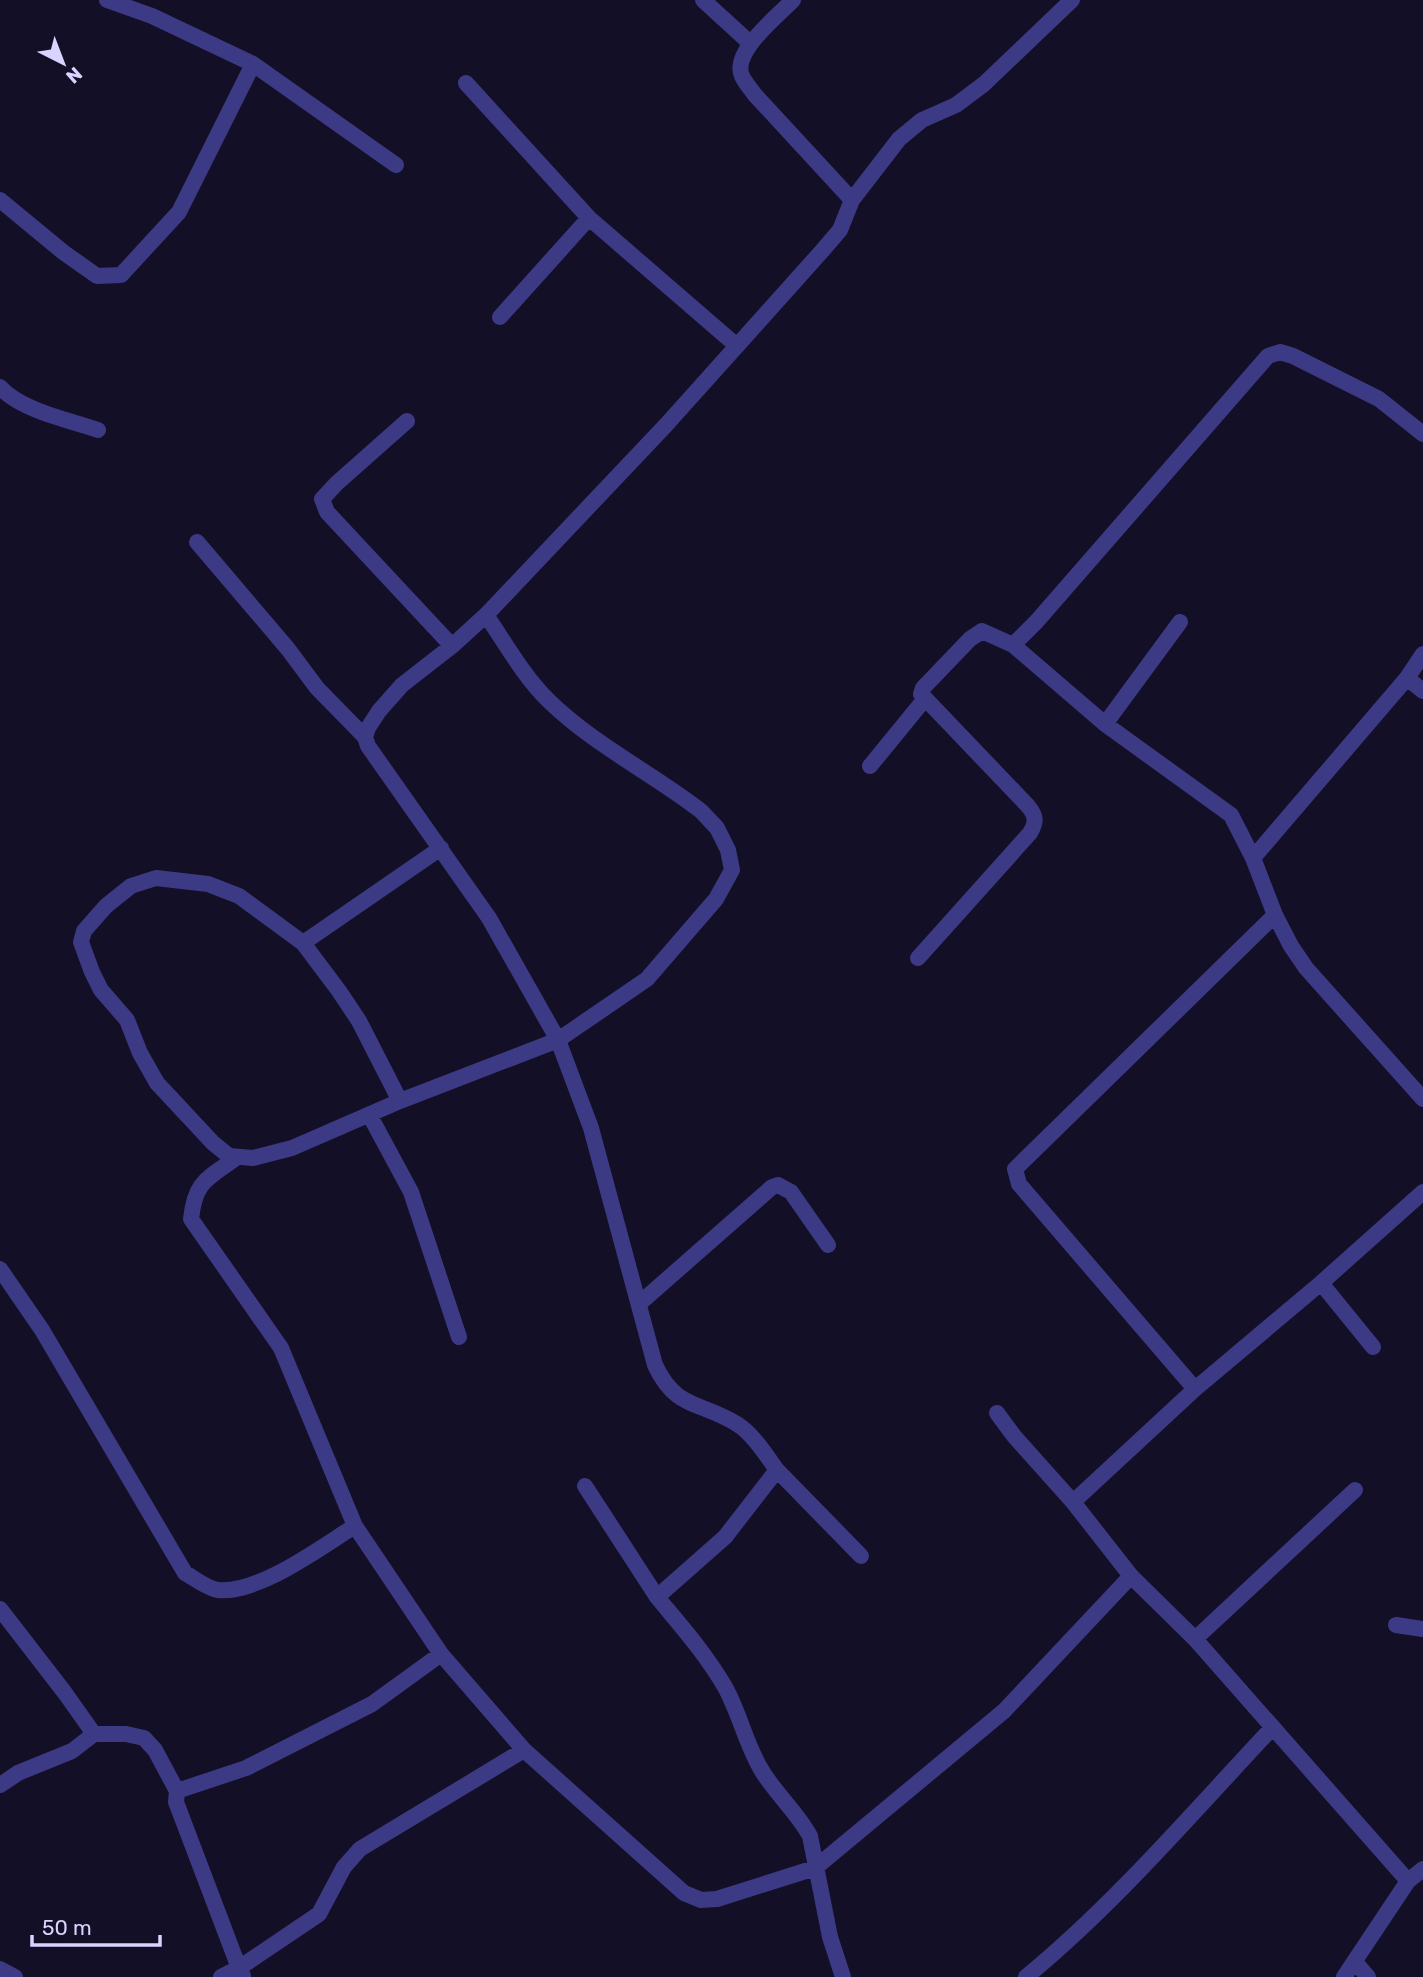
<svg xmlns="http://www.w3.org/2000/svg" width="1423" height="1977" font-family="Rubik,sans-serif">
<rect width="100%" height="100%" fill="#130f26"/>
<g fill="none" stroke-linecap="round" stroke-linejoin="round">
<path stroke="#3d3a85" stroke-width="16" d="M107 0 152 16 253 64 396 165
M703 0 750 43
M793 0C778 16 731 52 742 76 745 83 751 89 755 95L852 200
M466 83 589 218 737 346
M0 200 63 252 97 276 121 275 179 212 253 64
M500 317 589 218
M0 387C20 410 69 420 98 430
M407 421 337 483 322 499 327 512 452 646
M197 542 288 649 317 688 365 737
M1013 645 1037 621 1268 356 1280 352 1293 356 1379 399 1423 434
M1407 678 1423 691
M1105 724 1180 622
M870 766 924 700
M1253 858 1407 678 1423 654
M303 943 441 848
M918 958 1030 833C1037 821 1036 816 1028 806L921 694 923 688 970 639 982 631 1013 645 1105 724 1231 815 1253 858 1275 915 1291 946 1306 968 1423 1099
M400 1101 359 1021 339 991 303 943 239 896 208 884 156 878 131 886 106 906 84 931 81 942 92 972 101 990 127 1020 140 1053 157 1083 213 1143 229 1156 253 1158 292 1148 400 1101 558 1040 647 979 716 899 732 870 728 850 717 828 701 811C652 773 594 745 549 701 524 677 506 644 486 615
M370 1116 411 1192 459 1337
M236 1158C207 1179 195 1181 191 1219L281 1348 355 1526 441 1654 524 1750 684 1893 701 1900 717 1899 815 1868 1004 1711 1131 1576
M0 1269 42 1330 185 1573C194 1578 208 1589 218 1590 259 1594 321 1547 355 1526
M1321 1283 1373 1347
M640 1303 772 1187 778 1185 791 1192 828 1245
M1195 1389 1019 1184 1015 1169 1275 915
M997 1413 1014 1436 1073 1502
M777 1470 861 1556
M585 1486 657 1597
M0 1609 65 1693 94 1734
M1396 1625 1423 1629
M1195 1639 1355 1490
M0 1785 18 1773 72 1751 94 1734H126L144 1738 155 1750 177 1791
M1408 1881 1195 1639 1131 1576 1073 1502 1195 1389 1321 1283 1423 1192
M1355 1962 1368 1977
M0 1969 15 1977
M243 1976 239 1968 319 1914 344 1867 360 1849 524 1750
M221 1977 239 1968 176 1802 177 1791 246 1768 372 1704 441 1654
M843 1977 830 1937 810 1836C797 1812 776 1794 762 1771 746 1745 740 1714 725 1687 706 1654 681 1626 657 1597L725 1537 777 1470C766 1455 753 1434 737 1424 700 1401 676 1410 655 1365L591 1128 558 1040 489 918 368 746 365 737 368 728 379 711 402 685 452 646 486 615 666 425 822 251 840 230 852 200 899 139 922 120 956 105 984 84 1072 0
M1026 1977C1116 1903 1193 1812 1273 1727
M1344 1977 1408 1881 1423 1869"/>
</g>
<g transform="translate(63 63) rotate(138)" stroke="#130f26" stroke-width="5" paint-order="stroke">
<path d="M0-5L12 26L0 18L-12 26Z" fill="#d9d4ff"/>
<text y="-10" font-size="19" font-weight="bold" text-anchor="middle" fill="#d9d4ff">N</text>
</g>
<path d="M32 1935v10h128v-10" fill="none" stroke="#d9d4ff" stroke-width="3.5"/>
<text x="42" y="1935" font-size="21" fill="#d9d4ff" stroke="#130f26" stroke-width="5" paint-order="stroke">50 m</text>
</svg>
